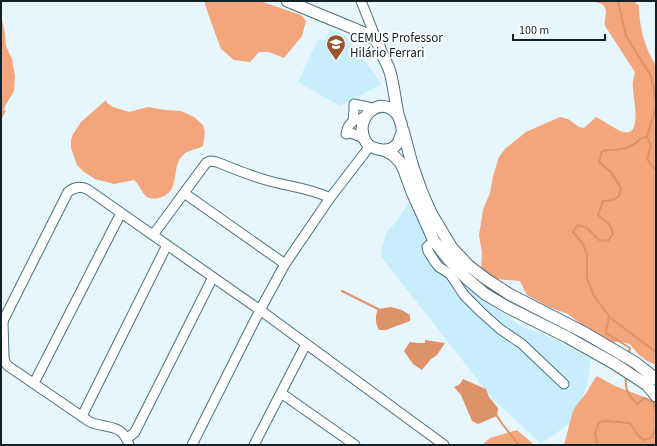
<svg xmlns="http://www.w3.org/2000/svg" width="657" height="446" font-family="'Source Sans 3',sans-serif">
<rect width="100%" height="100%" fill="#e6f6fc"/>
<path fill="#c8eefe" d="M330 29 345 35 382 84 340 106 298 82 318 39 325 40Z
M409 202 418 221 427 236 437 257 467 287 519 325 552 338 591 359 587 385 574 420 541 444 492 398 397 277 381 256 383 244 386 233 397 221Z"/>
<path fill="#f3a57c" d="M205 1H260L301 15 306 21 302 36 284 58 269 52H259L250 62 234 60 221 49 205 5Z
M587 1H634L639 6C639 27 645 48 656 66V365L647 361 637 353 630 344 622 342H604L568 314 549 307 527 295 520 281 484 278 481 271 482 253 479 235 483 210 490 193 493 176 499 157 505 149 526 132 560 117 568 119 579 127 584 128 596 117C604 121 615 129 623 132 643 137 633 98 633 88 632 83 634 77 635 72L605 26C604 20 606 17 606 12 606 2 595 2 587 1Z
M1 16 5 33 6 46 12 59 15 76 14 91 5 106 4 110 6 111 1 120Z
M106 100 107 103 113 107 129 112 148 107 165 110 181 111 194 117 203 125 205 132 203 146C197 150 189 149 183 155 170 167 182 192 159 198 155 199 151 199 147 197 141 192 140 185 134 180L114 184 95 179 84 172 77 165 71 148V140L73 134 81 122Z
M597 376 615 386 652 400 656 403V445H564C567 435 569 425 572 415 574 406 582 399 587 392 590 386 593 381 597 376Z
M517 430 532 443V445H482L490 438Z"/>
<path fill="#de926a" d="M391 307 402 310 410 315V321L386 330H379C375 322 375 317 378 309Z
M425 340 445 343 437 355 431 359 422 370 413 364 404 351 410 342 418 343H425Z
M463 379 486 389 489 397 498 408 497 416 478 424 472 421 461 395 454 387 460 384Z"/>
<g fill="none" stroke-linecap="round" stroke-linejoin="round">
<path stroke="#de926a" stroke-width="2" d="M618 1 626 36 651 76 656 102
M647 137 656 107
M342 291 378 309
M609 317 656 352
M629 353 630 348 606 333 609 316 594 296 587 278V254L583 244 573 232 578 225 587 228 599 240 608 241 613 234 610 225 598 215 603 201 613 200 619 196 621 188 611 172 599 162 602 151C617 149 630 151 641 138L647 137 651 146 647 159 656 171
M626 375C625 390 627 394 637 404L644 398 653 402 656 413
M497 416 503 425 519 445
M597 445 595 433 599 422 606 421 630 423 637 434 643 440 651 438 656 429"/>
<defs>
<path id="minor" d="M361 1 377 41
M353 121 354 110V104C360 106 367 105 373 109
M364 138 351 133 346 134C348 122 354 120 365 117
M184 193 285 264
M153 235 206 163 210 161 217 162C236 170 254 177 273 182 293 187 312 189 330 198
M434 241 427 247 428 251 435 262 439 267 450 274 464 295 481 312 500 329 522 344 564 384
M34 383 121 213
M281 393 355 445
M82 416 167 245
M127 439 135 432 213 277
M129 445C122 423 107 429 90 422L8 366 5 362 4 357 3 323 4 319 68 192C74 187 80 186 87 189L260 310 444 445
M192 445 260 310 285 264 330 198 370 146
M254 445 306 344"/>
<path id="major" d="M287 1 367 34C370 36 374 38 376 41 379 44 380 49 381 52 384 59 388 65 390 72 394 86 395 100 398 114 399 119 402 124 402 129 403 130 402 134 401 135 399 145 392 151 382 150 376 149 369 147 366 142 351 118 383 91 399 117
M403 130 412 164 421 190 431 213 452 248 469 266 486 279 509 294 585 333 636 363 656 379
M384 150 393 155 400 162 404 170 412 192 434 241 449 260 466 278 485 294 507 307 567 337 615 364 647 385 656 396"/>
</defs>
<use href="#minor" stroke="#4c6f7d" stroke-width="11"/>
<use href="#major" stroke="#4c6f7d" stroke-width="13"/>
<use href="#minor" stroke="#fff" stroke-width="9"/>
<use href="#major" stroke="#fff" stroke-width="11"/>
</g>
<defs>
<symbol id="school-pin" viewBox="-11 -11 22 30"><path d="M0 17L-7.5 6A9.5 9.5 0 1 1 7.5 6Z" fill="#9b542c" stroke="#fff"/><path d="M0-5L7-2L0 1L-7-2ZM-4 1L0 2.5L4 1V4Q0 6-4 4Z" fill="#fff"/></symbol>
</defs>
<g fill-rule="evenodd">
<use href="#school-pin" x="325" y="33" width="22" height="30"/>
</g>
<g text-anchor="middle" stroke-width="3.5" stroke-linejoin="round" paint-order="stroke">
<g font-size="13" fill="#132127" stroke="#fff" text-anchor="start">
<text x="350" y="42">CEMUS Professor<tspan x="350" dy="15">Hilário Ferrari</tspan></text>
</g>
</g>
<rect width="657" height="446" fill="none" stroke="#132127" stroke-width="4"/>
<path d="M513 34v6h92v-6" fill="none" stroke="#132127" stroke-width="2"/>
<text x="519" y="34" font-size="12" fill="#132127" stroke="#ffffff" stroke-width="3" paint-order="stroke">100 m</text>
</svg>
